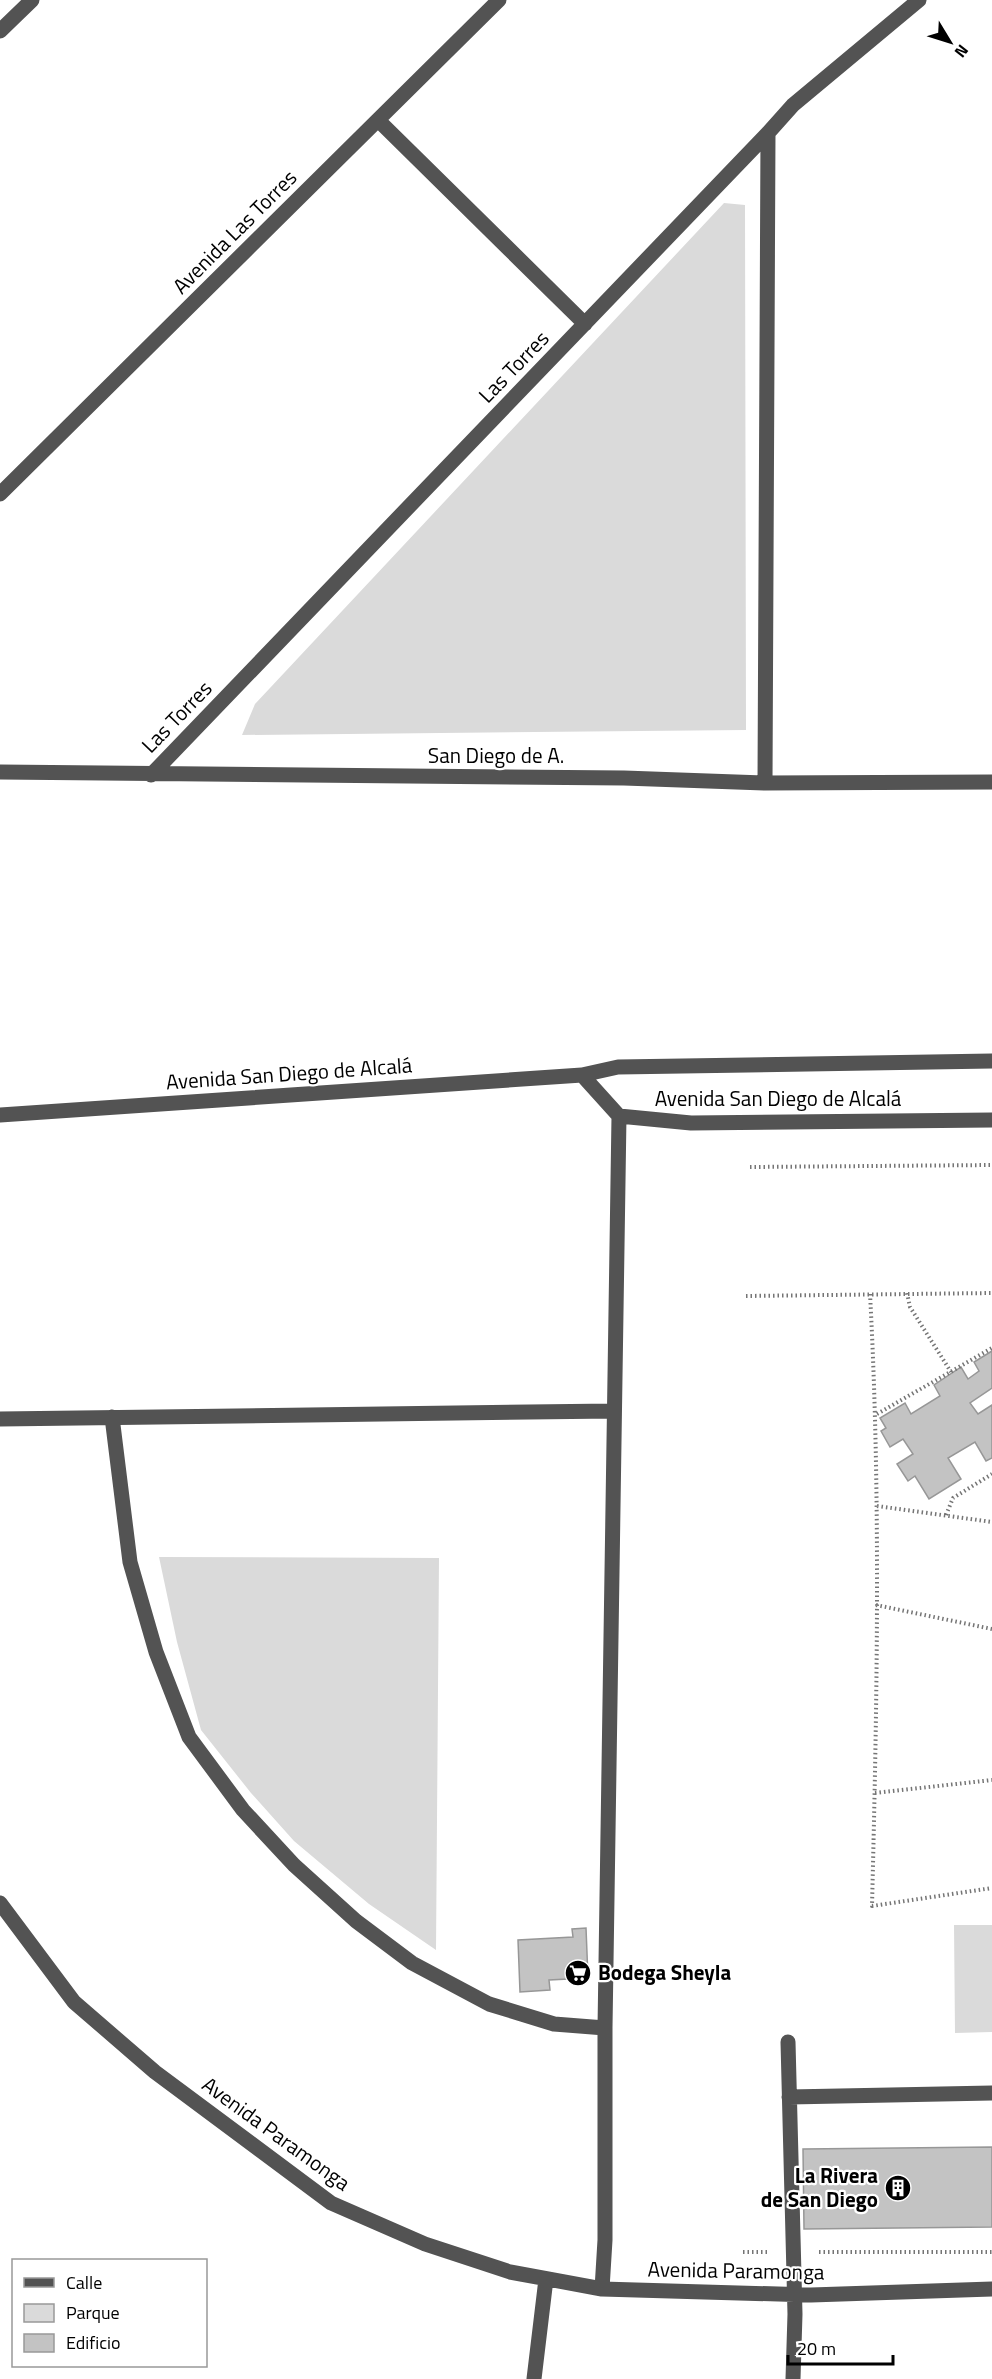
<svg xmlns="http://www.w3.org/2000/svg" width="992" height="2379" font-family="'Titillium Web',sans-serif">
<rect width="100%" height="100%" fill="#fff"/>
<path fill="#dadada" d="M724 203 745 205 746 730 242 735 255 704Z
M159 1557 439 1558 436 1950 369 1904 294 1841 251 1793 201 1730 177 1642Z
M954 1925H992V2032L955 2033Z"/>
<path fill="#c3c3c3" stroke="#979797" stroke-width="1.5" d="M992 1351V1388L970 1403 978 1414 992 1405V1458L986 1461 975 1442 948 1458 961 1479 929 1499 915 1476 908 1481 897 1464 913 1454 903 1439 890 1447 881 1431 886 1428 880 1418 905 1403 911 1414 940 1396 934 1385 961 1367 968 1379 979 1371 974 1362Z
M586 1928 588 1978 549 1980 550 1990 520 1992 518 1940 573 1937 572 1929Z
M992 2147V2227L804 2229 803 2149Z"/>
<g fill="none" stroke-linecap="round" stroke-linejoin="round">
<path stroke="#757575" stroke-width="4" stroke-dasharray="1.5 3" stroke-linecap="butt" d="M750 1167 992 1165
M907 1293 910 1307 951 1372
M870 1294C881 1497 877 1702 872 1906L992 1888
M746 1296 992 1293
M877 1414 992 1348
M877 1506 992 1522
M946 1515 953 1498 992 1474
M876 1605 992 1629
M875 1793 992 1780
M743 2252H769
M819 2252H992"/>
<path stroke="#535353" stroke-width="15" d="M0 31 32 0
M379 121 585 324
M0 494 499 0
M0 772 624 778 765 783 992 782
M151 775 768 133 793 105 919 0
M765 783 768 133
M582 1075 618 1067 992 1061
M0 1115 582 1075 619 1116 691 1123 992 1120
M112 1417 130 1562 156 1652 189 1737 243 1810 294 1865 356 1921 412 1963 489 2004 554 2024 605 2028
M0 1419 613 1411
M0 1903 74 2002 155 2072 331 2203 425 2244 510 2272 602 2289 811 2295 992 2289
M788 2042 795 2314 793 2379
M789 2097 992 2093
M602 2289 605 2240V2028L619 1116
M534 2379 546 2279"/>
</g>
<defs>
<symbol id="supermarket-disc" viewBox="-11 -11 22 22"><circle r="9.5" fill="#000" stroke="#fff"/><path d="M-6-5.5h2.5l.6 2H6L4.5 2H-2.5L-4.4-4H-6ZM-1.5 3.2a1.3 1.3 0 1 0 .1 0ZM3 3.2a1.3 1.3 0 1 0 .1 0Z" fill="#fff"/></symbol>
<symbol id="building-disc" viewBox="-11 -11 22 22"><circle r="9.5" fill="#000" stroke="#fff"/><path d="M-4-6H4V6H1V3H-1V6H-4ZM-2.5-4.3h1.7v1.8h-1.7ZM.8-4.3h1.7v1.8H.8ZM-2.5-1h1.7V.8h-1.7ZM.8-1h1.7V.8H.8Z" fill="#fff"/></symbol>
</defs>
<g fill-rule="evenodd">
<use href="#supermarket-disc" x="563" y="1958" width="30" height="30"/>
<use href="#building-disc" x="883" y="2173" width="30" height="30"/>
</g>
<g text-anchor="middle" stroke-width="4.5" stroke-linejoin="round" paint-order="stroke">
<g font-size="21" fill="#000" stroke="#fff">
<text transform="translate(235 232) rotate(-45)" y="7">Avenida Las Torres</text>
<text transform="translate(514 367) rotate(-46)" y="7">Las Torres</text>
<text transform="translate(177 717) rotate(-46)" y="7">Las Torres</text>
<text x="496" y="763">San Diego de A.</text>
<text transform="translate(289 1074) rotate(-4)" y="7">Avenida San Diego de Alcalá</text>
<text x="778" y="1106">Avenida San Diego de Alcalá</text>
<text transform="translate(276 2134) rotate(36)" y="7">Avenida Paramonga</text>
<text transform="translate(736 2271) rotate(1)" y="7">Avenida Paramonga</text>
</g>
<g font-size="21" font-weight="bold" fill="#000" stroke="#fff" text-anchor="start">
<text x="598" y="1980">Bodega Sheyla</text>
<text x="878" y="2183" text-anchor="end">La Rivera<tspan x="878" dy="24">de San Diego</tspan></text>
</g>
</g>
<rect x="12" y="2259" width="195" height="108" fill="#ffffff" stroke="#999999" stroke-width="1.5"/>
<rect x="24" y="2278" width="30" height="9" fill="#535353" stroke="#999999" stroke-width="1.5"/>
<text x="66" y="2289" font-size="18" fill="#000000">Calle</text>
<rect x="24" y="2304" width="30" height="18" fill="#dadada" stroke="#999999" stroke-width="1.5"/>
<text x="66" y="2319" font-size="18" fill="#000000">Parque</text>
<rect x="24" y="2334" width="30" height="18" fill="#c3c3c3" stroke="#999999" stroke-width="1.5"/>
<text x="66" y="2349" font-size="18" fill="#000000">Edificio</text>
<g transform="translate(950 42) rotate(128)" stroke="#ffffff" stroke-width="4.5" paint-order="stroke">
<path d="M0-4.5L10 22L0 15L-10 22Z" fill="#000000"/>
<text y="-9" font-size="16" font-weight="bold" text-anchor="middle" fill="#000000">N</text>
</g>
<path d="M788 2355v9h105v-9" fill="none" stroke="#000000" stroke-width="3"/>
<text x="797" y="2355" font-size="18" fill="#000000" stroke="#ffffff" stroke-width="4.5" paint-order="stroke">20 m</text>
</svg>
